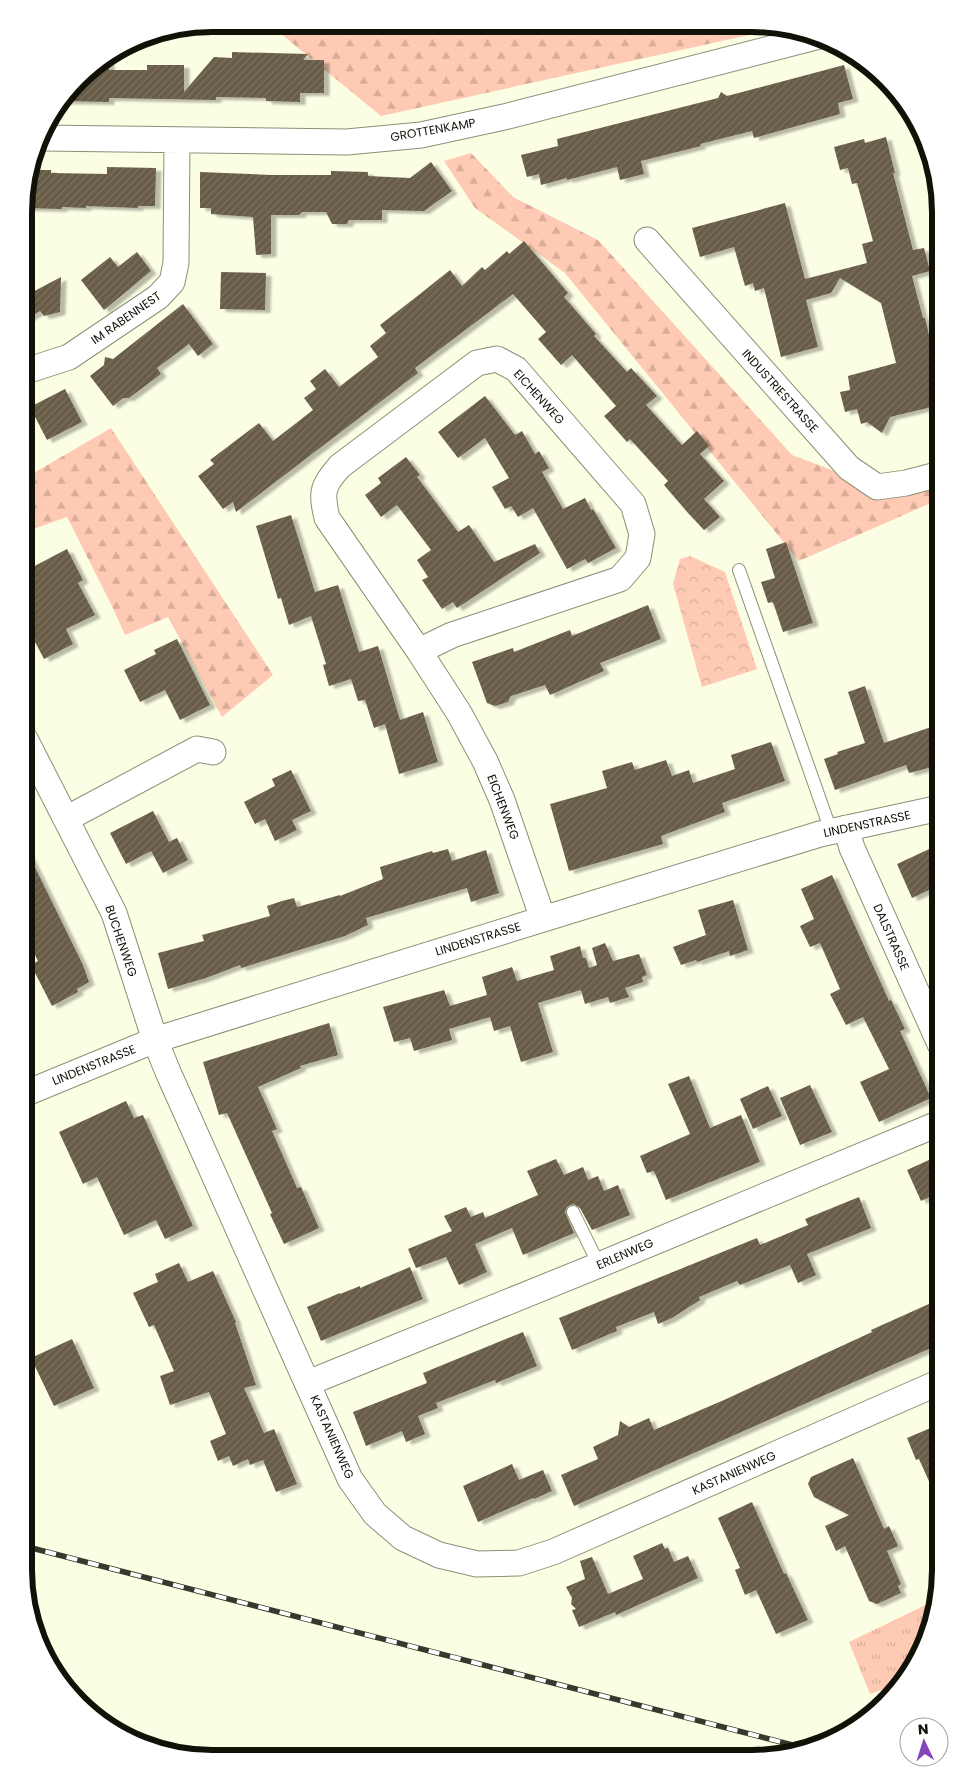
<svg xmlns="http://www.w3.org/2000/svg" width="964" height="1782" font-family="Poppins,sans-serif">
<defs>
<pattern id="grass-tufts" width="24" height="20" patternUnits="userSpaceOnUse" patternTransform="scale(1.25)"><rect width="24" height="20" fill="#fecab3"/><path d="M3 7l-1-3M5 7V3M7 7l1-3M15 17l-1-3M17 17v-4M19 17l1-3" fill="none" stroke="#d9ac98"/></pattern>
<pattern id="forest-firs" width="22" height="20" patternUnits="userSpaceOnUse" patternTransform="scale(1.25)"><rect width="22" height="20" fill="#fecab3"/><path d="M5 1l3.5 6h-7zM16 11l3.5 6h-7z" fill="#d9ac98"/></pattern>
<pattern id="park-crowns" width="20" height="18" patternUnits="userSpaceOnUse" patternTransform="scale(1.25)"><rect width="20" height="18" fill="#fecab3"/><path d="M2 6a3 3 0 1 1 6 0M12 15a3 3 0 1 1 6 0" fill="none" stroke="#d9ac98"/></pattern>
<pattern id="building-hatch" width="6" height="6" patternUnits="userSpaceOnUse" patternTransform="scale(1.25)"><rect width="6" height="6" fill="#685b47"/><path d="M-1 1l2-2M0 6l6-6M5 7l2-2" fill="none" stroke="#7c7262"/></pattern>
<filter id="shadow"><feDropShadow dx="5.5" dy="3" stdDeviation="1" flood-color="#0004"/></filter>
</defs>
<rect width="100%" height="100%" fill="#fbfee3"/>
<path fill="url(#grass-tufts)" d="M936 1600 926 1642 903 1682 870 1694 849 1642Z"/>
<path fill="url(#forest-firs)" d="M269 24 786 27 381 116Z
M471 153 513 197 598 240 792 455 877 487 910 492 940 489V499L799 561 565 273 475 208 444 161Z
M111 428 273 675 222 717 168 617 125 635 111 604 67 517 25 532V478Z"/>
<path fill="url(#park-crowns)" d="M690 556 725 572 757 669 702 687 673 584 680 559Z"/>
<path fill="url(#building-hatch)" filter="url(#shadow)" d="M232 52 308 54 303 60H324V93H300V102L266 101V98L216 97V100L109 98V102L64 101 88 71 109 58V70H147V65H184V92L214 57 232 58Z
M844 65 853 99 838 103 840 114 754 138 752 131 700 144 701 146 641 161 644 174 620 180 617 167 567 180V178L541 185 539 174 527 177 521 155 558 146 557 139 718 98 721 92 727 96Z
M886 137 895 173H893L913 250 924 248 930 271 912 276 923 318H925L936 364 940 363V405L890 417 882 433 867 422 861 424 857 409 845 412 840 392 850 390 848 376 896 363 881 303 840 278 831 293 806 300 818 347 781 357 764 288 755 291 753 283 745 286 734 247 700 257 692 228 785 203 805 279 867 263 862 244 873 241 857 183 852 184 848 168 840 170 834 147 864 139 865 143Z
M431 162 452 191 424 211 382 210V220H349L347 224H332L326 212H302L299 215H271V254L256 255 253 217 211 214V208H200V172L271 175H331V171L368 172V176L410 178Z
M107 167 156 168 155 206H138V208L86 206V208L62 207V209L25 208V188L31 170H51V173L107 174Z
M524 241 568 293 564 297 596 334 594 336 627 372 631 368 657 396 646 405 682 445 697 431 709 446 700 454 724 481 704 499 720 517 704 530 688 513 664 485 668 481 630 439 627 442 604 416 616 406 572 355 561 365 538 339 546 332 513 294 415 368 418 373 236 512 233 502 223 509 198 476 214 464 210 460 259 423 273 441 313 410 304 398 316 389 310 381 325 369 339 387 378 357 370 346 386 333 380 325 420 294 450 270 462 286 482 267 485 270 507 251 509 254Z
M137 252 151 271 104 310 81 280 110 257 118 267Z
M221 272 266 273 265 310 220 309Z
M61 277 60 312 44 316 40 311 25 320V296Z
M183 304 213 344 198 356 189 344 157 368 161 374 129 398H123L113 406 90 376 104 365 105 357 113 359Z
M65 389 82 422 47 440 30 407Z
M485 396 515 435 522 431 535 454 539 451 549 468 542 472 563 509 585 498 591 510 593 509 616 548 588 563 585 559 567 569 533 508 518 517 511 506 505 509 492 487 509 478 485 438 458 458 438 432Z
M406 457 420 475 417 477 458 532 469 525 494 562 535 544 540 553 457 608 453 602 442 609 422 580 428 577 417 560 431 550 397 505 381 517 365 495 381 483 378 478Z
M291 515 315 592 338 585 359 652 378 646 400 720 423 712 438 762 399 774 385 724 374 728 365 700 358 701 351 679 329 686 323 665 326 664 311 616 289 625 281 598 278 599 256 526Z
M786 542 813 623 783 632 773 602 768 603 761 582 775 578 766 549Z
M67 549 83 580 78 583 95 615 66 629 73 644 44 659 25 623V571Z
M648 605 661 639 600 663 604 671 550 695 545 685 511 696 508 702 495 706 487 703 472 662 513 648 514 652 570 630 572 636Z
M177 639 210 705 180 720 165 690 140 702 124 670 156 654 154 650Z
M865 686 884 743 940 724V765L909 773 906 765 835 790 824 759 838 754 837 752 865 743 848 692Z
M771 742 785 781 722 803 725 812 661 836 663 844 569 871 550 804 607 788 602 771 632 762 635 770 666 760 672 776 689 770 693 783 735 769 731 755Z
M291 770 311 811 292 820 297 830 275 841 265 819 255 824 244 802 275 786 272 779Z
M153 811 169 842 177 838 188 860 163 873 151 851 126 864 110 833Z
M940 844V885L912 898 897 864Z
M25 847 83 965 89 982 77 989 78 992 52 1006 31 965 38 961 24 934Z
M448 849 452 861 486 850 499 893 471 902 467 888 366 918 368 925 345 936 241 968 240 965 206 978 168 989 158 953 204 941 202 935 270 916 267 906 282 901 294 898 297 907 340 895V896L383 879 380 867 432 851 433 853Z
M832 875 889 1001 891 1000 905 1029 900 1031 931 1098 879 1122 860 1082 889 1069 863 1017 846 1025 830 994 840 989 820 943 810 947 800 926 814 919 801 889Z
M733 900 748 950 730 956 729 951 697 962 696 960 681 965 673 947 706 935 698 910Z
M605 943 613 961 639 954 647 975 642 977 643 982 625 988 629 997 610 1003 608 997 585 1004 581 990 538 1003 553 1052 521 1062 510 1026 494 1031 490 1017 449 1029 452 1040 414 1051 410 1038 394 1042 383 1007 444 990 450 1006 487 995 482 977 512 967 517 981 554 970 550 956 580 946 583 958H586L589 968 597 965 592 948Z
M329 1023 338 1055 300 1066 301 1068 258 1087 277 1129 272 1131 297 1188 301 1187 319 1228 284 1244 270 1214 272 1213 227 1113 219 1115 203 1062Z
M689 1076 710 1128 741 1115 760 1162 666 1200 654 1171 647 1173 640 1156 690 1134 668 1084Z
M810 1085 832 1132 800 1145 780 1098Z
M768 1086 782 1116 753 1129 740 1099Z
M126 1101 134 1118 143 1115 193 1226 165 1239 156 1220 124 1235 97 1177 83 1184 59 1132Z
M940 1155V1192L921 1201 907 1170Z
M556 1159 564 1175 583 1167 588 1180 598 1176 604 1191 618 1185 630 1215 592 1230 580 1208 574 1204 570 1205 567 1207 565 1212 574 1233 523 1255 512 1228 475 1244 487 1272 459 1285 446 1257 416 1268 408 1249 452 1231 444 1216 466 1207 471 1217 483 1212 485 1218 538 1195 527 1171Z
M859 1197 871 1228 807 1254 816 1275 798 1283 790 1265 740 1285 737 1281 699 1297 700 1300 672 1318 658 1324 654 1312 616 1327 617 1331 572 1350 559 1318 757 1238 760 1245 808 1225 805 1219Z
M179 1263 188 1282 213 1271 236 1322 235 1323 256 1385 244 1388 264 1433 274 1429 297 1484 276 1492 263 1460 250 1465 248 1459 233 1466 229 1456 218 1461 210 1441 226 1434 209 1392 170 1405 160 1376 174 1371 154 1325 149 1327 133 1293 158 1282 155 1274Z
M410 1267 423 1299 321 1341 307 1307 340 1293V1294L360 1286V1288Z
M940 1299V1344L574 1506 561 1475 598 1459 593 1447 618 1435 620 1421 629 1427 649 1418 654 1430 724 1400 872 1332 871 1330Z
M523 1332 537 1366 496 1383 495 1380 436 1403 438 1408 418 1416 425 1434 406 1442 402 1431 366 1446 353 1412 427 1383 423 1373Z
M72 1339 94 1388 54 1406 31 1358Z
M940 1424V1506L919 1459 916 1460 907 1438Z
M853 1458 884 1529 889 1526 898 1546 887 1551 901 1584 898 1586 901 1593 877 1604 869 1601 845 1546 836 1551 825 1526 849 1515 814 1497 808 1484 811 1477Z
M512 1464 519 1480 543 1470 552 1491 534 1499 533 1498 478 1522 463 1486Z
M752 1502 784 1574 786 1573 808 1620 776 1634 756 1590 745 1595 735 1570 740 1568 718 1518Z
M662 1543 665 1549 668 1548 674 1562 688 1556 698 1578 616 1615 615 1612 579 1627 572 1610 576 1609 571 1604 572 1598 566 1587 585 1579 580 1561 592 1557 608 1594 643 1579 633 1556Z"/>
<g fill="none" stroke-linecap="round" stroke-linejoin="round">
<defs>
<path id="service" d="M739 570 831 831
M573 1212 599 1265"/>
<path id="minor" d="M41 138 347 142 421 135 504 117 816 37
M647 240 849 468 877 487 906 483 940 474
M29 370 69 357 158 297 172 282 176 263 177 140
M419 651 452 635 620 579 638 558 642 534 633 504 516 369 497 359 477 363 340 466C322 486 321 492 327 518L419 651 459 713 485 761 502 800 543 919
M25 739 114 913 155 1040 168 1072 350 1479 375 1514 403 1538 439 1555 477 1564 519 1563 553 1552 940 1382
M66 819 197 749 213 752
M846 828 852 848 940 1044
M24 1094 155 1040 543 919 820 834 940 808
M308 1383 599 1265 940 1123"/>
</defs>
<use href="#service" stroke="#8d8f77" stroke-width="14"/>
<use href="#minor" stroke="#8d8f77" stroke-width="27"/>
<use href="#service" stroke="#fff" stroke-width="12"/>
<use href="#minor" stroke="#fff" stroke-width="25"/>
<defs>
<path id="rail" d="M24 1546 808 1749"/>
</defs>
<use href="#rail" stroke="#38382c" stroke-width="5.5"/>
<use href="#rail" stroke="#fff" stroke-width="4" stroke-dasharray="11" stroke-linecap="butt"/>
</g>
<g text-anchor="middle" stroke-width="5" stroke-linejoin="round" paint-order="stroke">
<g font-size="12" fill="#111108" stroke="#fff">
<text transform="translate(433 130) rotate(-10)" y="4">GROTTENKAMP</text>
<text transform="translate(126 318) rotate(-35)" y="4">IM RABENNEST</text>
<text transform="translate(780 391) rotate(48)" y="4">INDUSTRIESTRASSE</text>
<text transform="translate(539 397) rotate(48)" y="4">EICHENWEG</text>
<text transform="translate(503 807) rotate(69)" y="4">EICHENWEG</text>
<text transform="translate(867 824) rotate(-12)" y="4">LINDENSTRASSE</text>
<text transform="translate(891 937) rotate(66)" y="4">DALSTRASSE</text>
<text transform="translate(478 939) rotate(-17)" y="4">LINDENSTRASSE</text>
<text transform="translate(121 941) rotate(71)" y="4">BUCHENWEG</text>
<text transform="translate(94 1065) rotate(-22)" y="4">LINDENSTRASSE</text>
<text transform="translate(625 1254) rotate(-23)" y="4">ERLENWEG</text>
<text transform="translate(332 1437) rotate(66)" y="4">KASTANIENWEG</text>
<text transform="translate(734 1473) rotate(-24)" y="4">KASTANIENWEG</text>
</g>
</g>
<path d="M0 0H964V1782H0ZM212 32H752A180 180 0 0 1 932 212V1570A180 180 0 0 1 752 1750H212A180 180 0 0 1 32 1570V212A180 180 0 0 1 212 32Z" fill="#fff" fill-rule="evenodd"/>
<path fill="none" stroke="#111108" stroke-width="6" d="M212 32H752A180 180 0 0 1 932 212V1570A180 180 0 0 1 752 1750H212A180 180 0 0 1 32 1570V212A180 180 0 0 1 212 32Z"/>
<g transform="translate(924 1742) rotate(356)"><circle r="24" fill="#ffffff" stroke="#a0a09c"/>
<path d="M0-4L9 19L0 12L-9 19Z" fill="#8546bb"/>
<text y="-8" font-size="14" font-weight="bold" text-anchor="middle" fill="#111108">N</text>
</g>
</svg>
